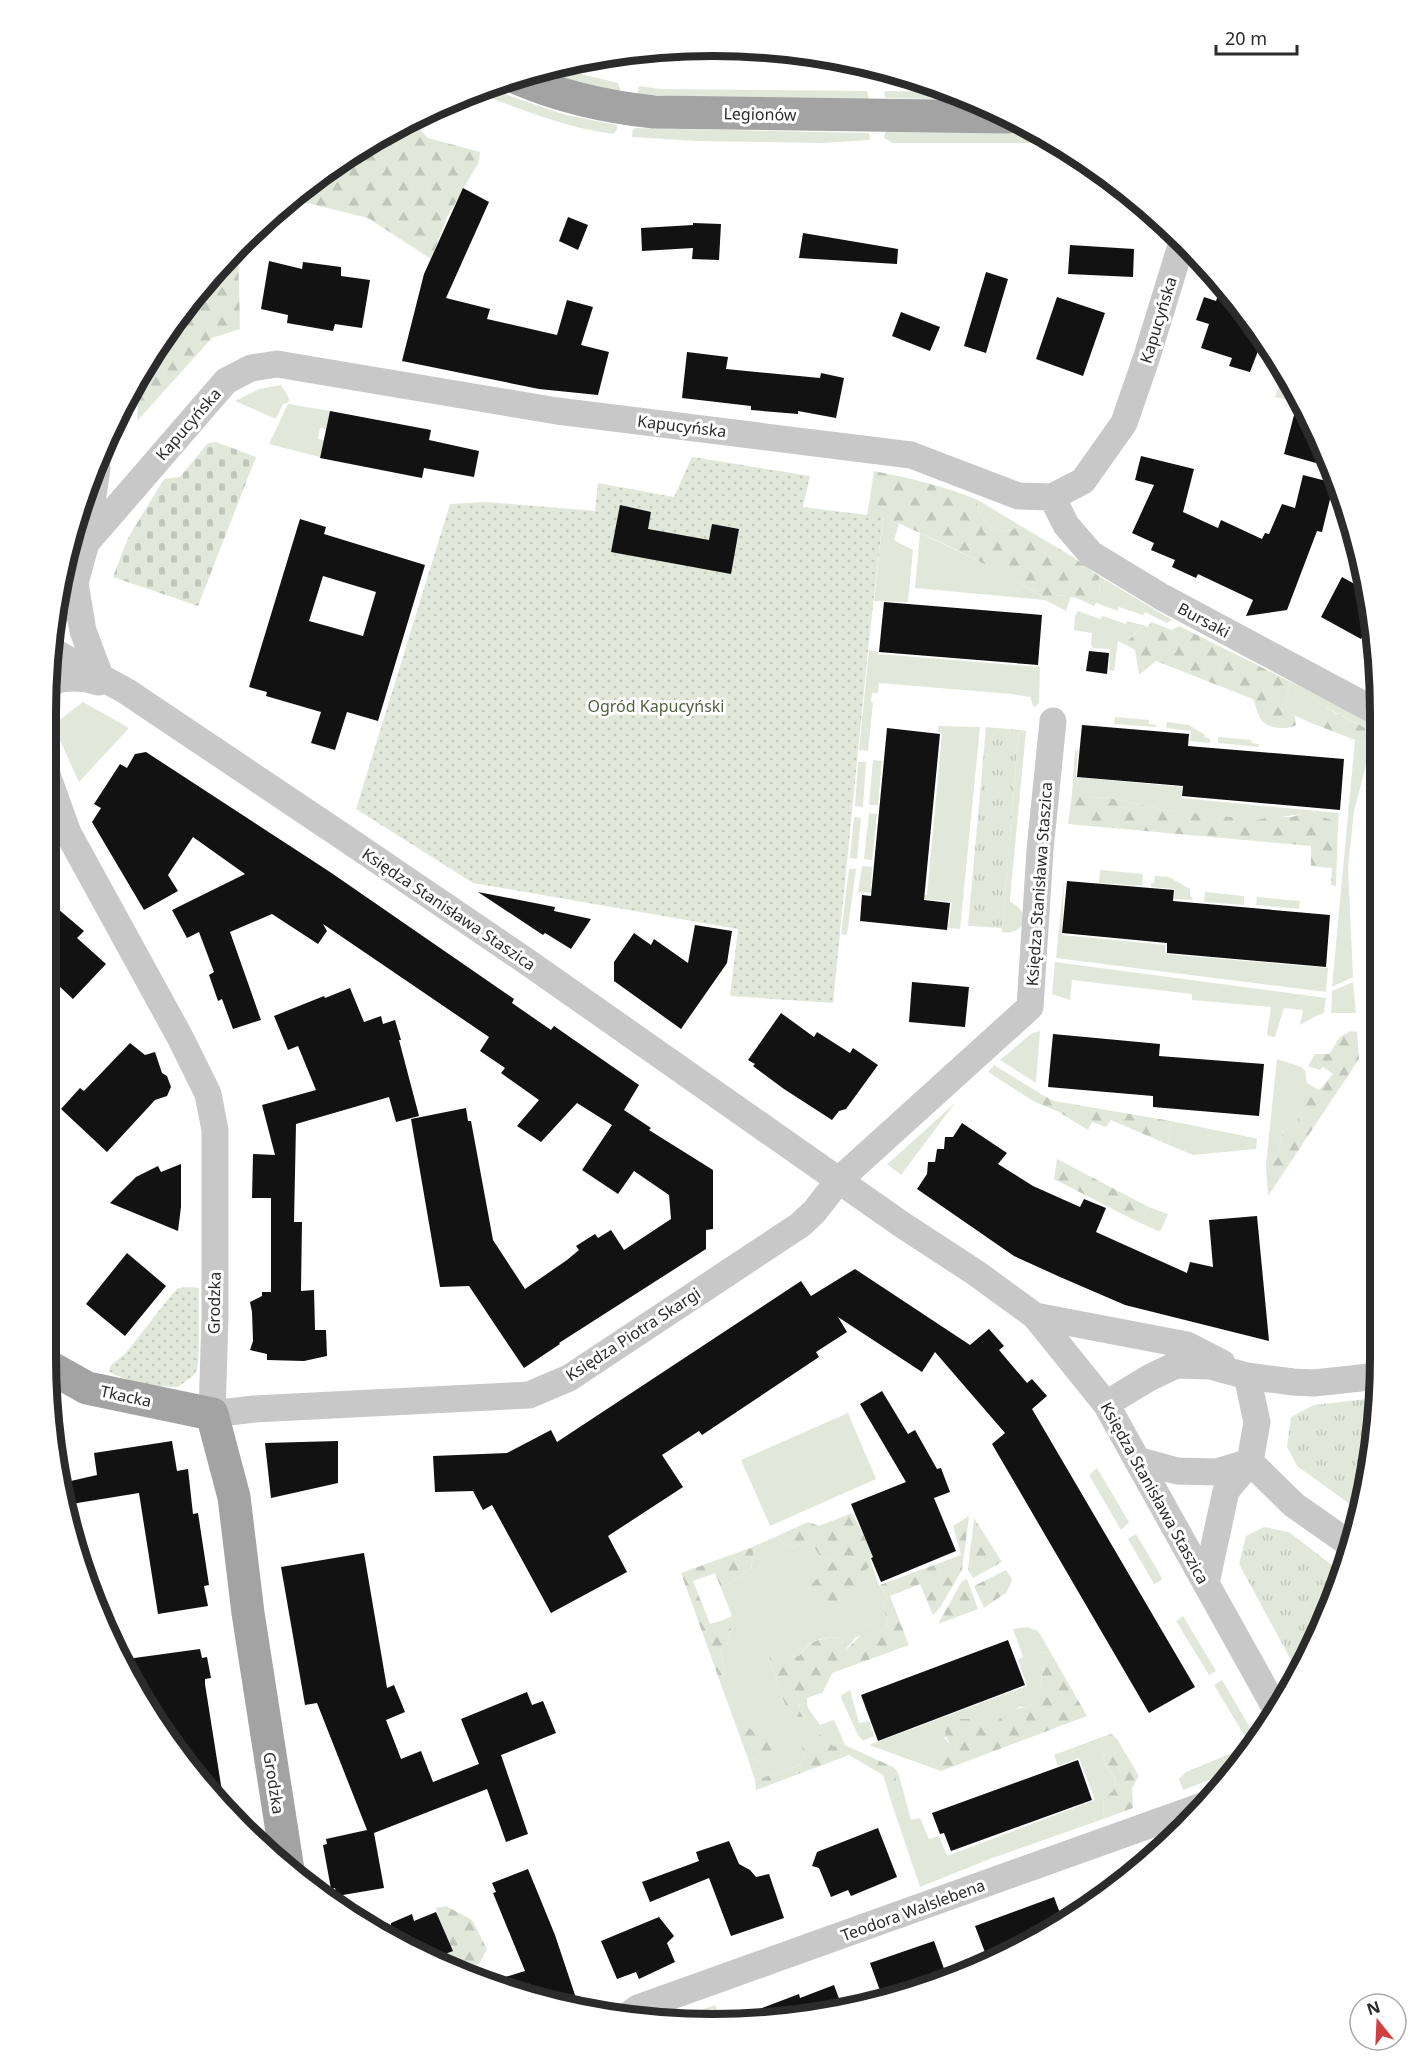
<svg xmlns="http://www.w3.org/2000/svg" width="1426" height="2070" font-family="'Noto Sans',sans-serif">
<defs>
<pattern id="forest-firs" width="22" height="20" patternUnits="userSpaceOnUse" patternTransform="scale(1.5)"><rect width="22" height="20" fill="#e1e8da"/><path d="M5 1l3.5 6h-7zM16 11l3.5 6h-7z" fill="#c1c7bb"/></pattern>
<pattern id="cemetery-stones" width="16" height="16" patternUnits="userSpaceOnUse" patternTransform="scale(1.5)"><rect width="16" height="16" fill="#e1e8da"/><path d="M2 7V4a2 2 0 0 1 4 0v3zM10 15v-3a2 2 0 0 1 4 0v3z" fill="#c1c7bb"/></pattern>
<pattern id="park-tufts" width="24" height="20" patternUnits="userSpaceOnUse" patternTransform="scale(1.5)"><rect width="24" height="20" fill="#e1e8da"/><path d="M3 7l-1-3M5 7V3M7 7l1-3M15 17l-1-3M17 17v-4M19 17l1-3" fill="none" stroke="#c1c7bb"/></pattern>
<pattern id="garden-dots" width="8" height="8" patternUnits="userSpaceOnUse" patternTransform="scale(1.5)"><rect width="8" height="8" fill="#e1e8da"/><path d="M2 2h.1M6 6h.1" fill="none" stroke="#c1c7bb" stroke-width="1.8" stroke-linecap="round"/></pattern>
</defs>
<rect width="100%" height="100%" fill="#fff"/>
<path fill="#e1e8da" d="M552 67 618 83 621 91 584 86 539 71Z
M639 86 661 89 867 91 869 99 682 97 637 94Z
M487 88 566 115 617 125V130L613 134C568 128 525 111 483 95L476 90Z
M885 91 957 92 976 100 886 98 884 95Z
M635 128 869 133 870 140 822 143 697 141 632 137 633 130Z
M886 131 1039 133 1058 143H893L884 138Z
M1284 372 1303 403 1275 397Z
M281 385 289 398V402L283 404 276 419 235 401 259 389Z
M288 404 330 411 326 429 320 428 318 439 324 440 320 457 269 444Z
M978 500 1021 526 1004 532 989 525 977 510Z
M883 517 899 524 894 540 913 550 908 602 874 601Z
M920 533 989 566 1046 598 1053 595 1071 596 1066 611 1045 600 915 588Z
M1099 576 1172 620 1167 623 1145 612 1143 615 1119 607 1118 611 1094 602 1100 595Z
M1078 611 1100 619 1103 616 1126 624 1127 621 1142 625C1137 633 1130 636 1126 645L1118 641 1114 671 1109 670 1110 649 1093 648 1091 644 1092 633 1074 630 1075 616Z
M869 650 878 652V654L1040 667 1039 703 1034 708 1030 697 1012 694 879 683 878 693H872L871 702 873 703 868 751 859 750Z
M1291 682 1380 725 1378 732H1374L1327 708 1311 723 1287 712 1286 697Z
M83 702 129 728 79 782 53 725Z
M1115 717 1149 720V724L1156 725V727L1114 724Z
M1167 722 1189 725 1205 735 1204 737 1210 739V743L1190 741 1191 731 1166 728Z
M938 726 980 727 960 929 948 928 952 902 913 898V894L927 895 942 733 938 732Z
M1019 730 1026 731 1010 898V902C1032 911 1026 936 1002 932V928Z
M1218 737 1252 740 1251 743 1259 744V747L1218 743Z
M1355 740 1371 746 1354 811 1348 867 1353 977 1332 987Z
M1075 751H1078L1076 777 1182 787 1181 798 1339 813 1338 823 1327 818H1309L1302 813C1287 818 1272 816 1257 821L1165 810 1105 797 1094 798 1075 795 1072 794Z
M873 760 882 761 878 805H869Z
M858 762H866L863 807 855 806Z
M869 813 877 814 872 860 864 859Z
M854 817 861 818 857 859 850 858Z
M862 866 872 867 871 889 888 891 887 894 858 892Z
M849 869H856L847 935 841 934Z
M1100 870 1143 874 1142 886 1099 883Z
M1155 876 1169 877 1190 889V896L1192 897V900L1174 899 1175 889 1151 887V883H1154Z
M1064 879 1062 935 1166 945 1165 954 1328 968 1326 992 1056 958Z
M1205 892 1244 896V905L1204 902Z
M1257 897 1300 901 1299 909 1256 905Z
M1055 962 1326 998 1324 1013 1318 1015 1300 1025 1303 1010 1284 1008 1275 1037 1268 1036 1267 1034 1271 1007 1192 1000V994L1072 980 1070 1000 1052 994Z
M1353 982 1356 1013H1331L1332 991Z
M1040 1031 1036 1083 1000 1060 1031 1034Z
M1277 1059 1301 1067 1305 1070 1307 1083 1319 1090C1300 1097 1301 1106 1298 1125L1283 1131 1277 1159 1266 1164Z
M994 1065 1041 1094 1033 1101 988 1072Z
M955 1103 901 1175 887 1164 891 1161Z
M1171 1121 1254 1138 1257 1139 1256 1149 1193 1155 1169 1145Z
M1149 1207 1168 1214 1161 1230 1158 1231 1136 1221 1142 1218Z
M848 1413 876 1479 770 1526 741 1460Z
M1097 1468 1129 1522 1121 1530 1089 1475Z
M1136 1534 1161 1576 1162 1580 1154 1584 1128 1539Z
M775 1537 793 1548 810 1540 819 1555 834 1560 807 1591 863 1572 872 1565 878 1583 888 1597 883 1607 887 1619 886 1629 856 1637 846 1649 839 1637C818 1638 812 1639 799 1656L789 1657 768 1655 785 1703 795 1716 805 1718 798 1705 807 1703 808 1708 820 1725 834 1720 845 1745 836 1741 834 1748 804 1754 800 1765 755 1780 747 1756 765 1764 739 1725 736 1726 718 1676 726 1674 720 1651 728 1642 731 1629 724 1620 732 1616 721 1588 751 1569 754 1551 750 1548Z
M1183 1616 1216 1671 1209 1675 1176 1621Z
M1027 1627 1038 1631 1051 1653 1042 1652 1045 1666 1042 1671 1041 1689 1030 1696 1034 1703 1029 1707H1019L985 1732 944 1737 952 1748 951 1756 934 1763 930 1767 869 1745 1027 1686 1018 1660 1023 1657 1013 1629Z
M1222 1680 1258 1741 1252 1748 1214 1685Z
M850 1690 859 1723 869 1721 874 1736 863 1741 858 1735 841 1698 842 1695Z
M1102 1737C1101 1756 1104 1766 1116 1780L1113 1791 1104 1798 1103 1819 987 1860 920 1887 891 1801 900 1793 894 1773 898 1772 911 1820 920 1818 929 1839 939 1836 947 1856 1095 1800 1079 1758 1058 1766 1054 1755Z
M1246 1747 1249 1752 1233 1771 1183 1790 1179 1779 1186 1772Z
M715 2005 721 2022 669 2021Z"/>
<path fill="url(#forest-firs)" d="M411 121 428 138 480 152 479 162 447 217 431 259 368 218 291 199 342 157Z
M238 244 240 329 212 338 137 421 138 402 142 372 183 307Z
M874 471C909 478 944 486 978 500L977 510 989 525 1004 532 1021 526 1073 557 1099 576 1100 595 1094 606C1078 598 1063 591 1046 598 1005 575 964 552 920 533 902 525 887 517 867 516Z
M1151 622 1172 630 1179 626 1291 682 1286 697 1287 712 1295 716 1296 725C1288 730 1271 729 1263 722 1258 717 1256 706 1253 699L1156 661 1139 675 1135 650 1126 645C1130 636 1137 634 1142 625L1148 627Z
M1326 708 1374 732 1371 746 1311 723Z
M1072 794 1094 798 1105 797 1165 810 1257 820 1271 817H1292L1303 813 1309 818H1327L1338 823 1336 886 1331 885 1332 868 1311 866V846L1068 824Z
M1350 1031 1357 1032 1359 1059 1268 1196 1266 1164 1277 1159 1283 1131 1297 1125 1302 1101 1312 1092 1319 1090 1333 1074 1323 1067 1320 1070 1308 1066 1315 1054H1329L1340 1037Z
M1041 1094 1054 1101 1171 1121 1169 1145 1111 1120 1106 1127 1092 1122 1088 1130 1059 1112 1033 1101Z
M1057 1159 1141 1203 1149 1207 1142 1218 1136 1221 1054 1179Z
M852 1513 874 1555 870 1557 872 1565 863 1572 857 1597 821 1605 806 1591 834 1560 819 1555 810 1540 793 1548 775 1537 808 1522 819 1526Z
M969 1516 962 1570 939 1609 933 1615 920 1584 890 1596 909 1645 832 1673 822 1694 821 1693 807 1698V1703L798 1705 805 1718 795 1716 785 1704 768 1654 780 1649 789 1657 799 1656C813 1639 817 1639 839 1637L847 1649 865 1631 886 1629 887 1619 883 1607 888 1597 880 1585 961 1555 953 1526Z
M974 1518 1002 1562 973 1578 968 1569Z
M750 1548 754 1550 751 1569 721 1588 715 1573 693 1581 710 1624 724 1620 731 1629 728 1642 720 1651 726 1674 718 1676 681 1573Z
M1006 1570 1012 1579 1007 1592 984 1608 974 1586Z
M967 1579 978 1609 938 1624 962 1581Z
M1041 1652 1051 1653 1087 1716 941 1771 930 1767 934 1763 927 1756 928 1751C937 1756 942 1752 951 1756 953 1744 944 1740 945 1725L960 1719H974L985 1732C999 1720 1010 1707 1029 1707L1034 1703 1029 1696 1041 1689 1042 1671 1045 1666Z
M739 1725 749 1728 776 1749 765 1764 747 1756 736 1726Z
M820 1734 834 1747 836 1741 893 1767 898 1772 894 1773 900 1793 891 1801 883 1775 849 1755 756 1790 755 1780 800 1765 804 1754 802 1747Z
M1111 1734 1117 1739 1139 1776 1132 1788 1133 1808 1103 1819 1104 1798 1113 1791 1116 1780C1104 1764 1101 1757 1102 1737Z
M446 1906 472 1920 487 1949 479 1964 455 1970V1973L432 1961 440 1958 443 1942 436 1908Z"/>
<path fill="url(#cemetery-stones)" d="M216 442 256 457 198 606 113 577 128 538 164 479 180 477 208 443Z"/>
<path fill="url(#park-tufts)" d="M986 727 1019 730 1002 928 968 926Z
M1377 1398 1368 1488 1361 1512 1297 1466 1287 1447 1291 1417 1314 1405Z
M1264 1527 1289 1532 1342 1573 1330 1613 1298 1673 1239 1564 1246 1536Z"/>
<path fill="url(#garden-dots)" d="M692 457 810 476 803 507 883 517 868 650 833 1003 730 996 738 929 473 883 356 809 450 504 486 502 595 511 598 483 674 497Z
M188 1287 199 1288C198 1302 201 1364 196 1372 192 1378 183 1383 178 1387 148 1386 136 1384 109 1372L111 1365 125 1354 173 1293 178 1288Z"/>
<path fill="#121212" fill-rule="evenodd" d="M463 188 489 202 446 298 490 309 487 319 557 335 567 300 593 307 581 345 609 352 598 395 539 389 402 361 424 274Z
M568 217 588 225 578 250 559 241Z
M693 223 721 224 719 260 692 259 693 248 642 251 641 228 693 225Z
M803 233 898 249 897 264 799 258Z
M1070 245 1134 249 1133 277 1068 274Z
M269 261 302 269 303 262 341 267V276L370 280 362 328 335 324 333 331 287 323 288 315 261 309Z
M986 272 1008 279 986 353 964 346Z
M1222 283 1243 307 1263 338 1250 372 1229 366 1232 358 1201 348 1209 324 1196 320 1204 297 1216 301Z
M1057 297 1105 313 1083 376 1036 359Z
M901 312 940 327 930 351 892 336Z
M687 352 728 357 726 369 820 378 821 373 844 378 836 418 798 411V414L751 410V406L682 398Z
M330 411 431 430 429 440 479 451 474 477 424 468 422 478 320 458Z
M1294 415 1313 420 1321 445 1316 463 1284 454Z
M1141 456 1194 469 1183 512 1218 528 1221 520 1262 539 1265 533 1269 534 1282 504 1295 508 1303 475 1334 483 1322 532 1317 531 1287 610 1246 616 1253 600 1198 574 1196 578 1172 567 1175 560 1151 550 1154 543 1132 533 1154 485 1135 480Z
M620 505 651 512 648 529 709 540 712 524 739 529 731 574 611 552Z
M300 519 326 527 324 534 425 565 378 721 347 712 335 750 311 743 321 712 266 696 267 692 249 687ZM323 576 376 592 363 636 309 621Z
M1342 577 1369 592 1372 618 1361 639 1321 617Z
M884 602 1042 615 1038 665 879 652Z
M1089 651 1109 653 1107 674 1086 671Z
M1082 725 1189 734 1188 746 1344 759 1340 810 1182 796 1183 786 1077 777Z
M887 728 940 734 924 900 950 903 947 930 860 921 862 895 871 896Z
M146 752 330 872 514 999 512 1003 551 1030 554 1026 639 1085 624 1110 651 1128 649 1130 713 1170V1229L706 1230V1249L559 1343 560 1344 524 1368 469 1286 440 1287 411 1119 466 1108 468 1121H471L493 1240 525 1289 567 1260 579 1250 576 1246 595 1234 598 1238 611 1230 624 1250 671 1219 669 1195 634 1171 618 1194 582 1170 612 1125 577 1103 541 1142 517 1126 539 1100 501 1073 505 1068 480 1051 489 1037 323 924 327 931 318 944 272 914 230 932 261 1020 233 1029 222 999 218 1001 209 975 214 972 199 932 187 938 172 910 245 874 193 837 168 875 178 891 144 910 92 822 101 808 94 804 120 764 127 768 135 754Z
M1067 881 1174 890 1173 901 1330 915 1326 967 1167 953V943L1062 933Z
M478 892 555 907 554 911 591 919 571 949 545 933 543 935Z
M45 898 84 931 77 938 106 964 73 999 45 973Z
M695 925 732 931 727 963 681 1029 614 981V962L634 933 651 945 654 939 688 963Z
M912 982 969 987 965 1027 909 1022Z
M350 988 364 1022 381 1016 383 1024 395 1020 401 1040H399L419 1116 396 1122 389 1097 296 1124 294 1222H302L301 1291 314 1290 315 1330H326L327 1356 304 1361 267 1360V1354L250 1350 253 1341 252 1312 250 1302 262 1296V1292H271V1198H252L253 1154 275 1155 262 1105 316 1090 298 1046 288 1050 274 1016 324 996 325 998Z
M781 1013 814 1037 817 1032 850 1053 853 1048 878 1065 846 1109 839 1111 832 1120 784 1089 753 1066 755 1064 748 1060Z
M1053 1034 1160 1044 1159 1056 1264 1064 1259 1116 1153 1107V1096L1048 1087Z
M130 1043 145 1055 155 1052 162 1073 167 1076 171 1087 167 1096 155 1100 107 1152 61 1109 80 1088 84 1091Z
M962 1123 1007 1153 998 1164 1033 1186 1080 1207 1084 1199 1106 1208 1096 1232 1187 1273 1190 1262 1213 1267 1209 1220 1257 1216 1269 1341 1125 1305 1060 1277 1014 1256 917 1189 927 1174 928 1162H935L937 1149H944L945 1137H953Z
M181 1164V1207L178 1231 110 1203 136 1177 158 1166 161 1172Z
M127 1253 166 1286 125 1336 86 1304Z
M855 1269 970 1345 989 1329 1004 1346 999 1350 1027 1383 1032 1379 1047 1396 1032 1409 1195 1687 1149 1713 992 1444 1005 1433 935 1352 922 1372 838 1317 847 1332 816 1352 819 1357 702 1435 699 1431 662 1455 683 1487 608 1536 627 1572 551 1613 492 1505 483 1510 473 1491 435 1492 433 1456 507 1453 551 1430 557 1442 801 1281 811 1296Z
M882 1391 908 1434 915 1430 937 1469 941 1468 950 1492 934 1498 956 1551 881 1582 871 1558 873 1557 851 1504 906 1482 860 1404Z
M172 1441 177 1471 188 1469 193 1514 198 1513 209 1585 204 1586 208 1606 158 1614 139 1493 65 1505 62 1483 97 1475 94 1453Z
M338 1441V1483L271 1498 265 1443Z
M364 1553 387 1688 394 1685 405 1712 386 1720 401 1759 421 1751 433 1782 479 1764 461 1719 527 1692 532 1705 543 1701 556 1733 501 1755 528 1834 506 1842 487 1789 374 1833 384 1888 337 1896 335 1888 331 1889 323 1845 327 1844 326 1839 367 1830 317 1703 305 1705 281 1567Z
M1008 1640 1025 1685 878 1741 861 1695Z
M200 1649 202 1658 207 1657 211 1678 205 1679V1684L224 1804 157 1728 130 1680 127 1659Z
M1078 1760 1092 1800 951 1851 944 1833 940 1834 932 1813Z
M878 1828 897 1877 851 1896 848 1890 831 1897 819 1868 812 1866 817 1852Z
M729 1841 739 1864 750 1870 756 1877 769 1874 784 1918 731 1936 709 1878 650 1902 642 1882 699 1861 696 1852Z
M528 1869 555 1935 579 2007 489 1982 525 1971 493 1893 496 1892 492 1883Z
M1054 1897 1064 1924 1009 1956 989 1963 975 1926Z
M436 1912 453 1951 429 1960 397 1944 391 1932V1923L412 1914 414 1921Z
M659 1917 674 1936 667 1943 675 1962 639 1979 636 1972 617 1979 601 1941Z
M934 1941 947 1977 883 1999 870 1963Z
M834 1985 844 2012 756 2024 740 2023 738 2017 799 1994 800 1998Z"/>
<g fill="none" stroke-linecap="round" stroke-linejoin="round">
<path stroke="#c8c8c8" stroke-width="27" d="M1052 497 1066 525 1091 554 1162 597 1381 714
M86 543 226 381 251 368 277 364 557 411 911 455 1018 496 1052 497 1083 481 1124 423 1147 356 1183 239
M75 583 83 631 100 676
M55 615 75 583 86 543 97 468
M51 650 126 691 345 838 526 961 901 1224 976 1273 1035 1316 1106 1404 1277 1711
M48 683C64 676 82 677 99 682
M45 769 68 833 181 1039 208 1094 215 1130V1316L212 1414 254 1409 529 1395 569 1378 800 1225 814 1212 839 1180 1030 1007 1040 850 1053 721
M1035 1316 1187 1345 1222 1363
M1106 1404 1149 1378 1176 1365 1210 1366 1247 1376 1293 1382 1314 1383 1379 1376
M1137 1460 1177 1471 1217 1472 1250 1462
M1250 1462 1294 1505 1351 1545
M1206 1583 1226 1491 1250 1462 1257 1422 1247 1376
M623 2019 638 2008 1205 1805"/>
<path stroke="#a3a3a3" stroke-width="33" d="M517 78C561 97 606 107 654 112L1007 117
M46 1365 87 1388 212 1414 234 1497 248 1613 288 1870"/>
</g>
<g text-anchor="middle" stroke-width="6" stroke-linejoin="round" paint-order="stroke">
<g font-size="16" fill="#2b2b2b" stroke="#fff">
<text transform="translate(760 114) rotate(1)" y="6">Legionów</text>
<text transform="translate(1158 320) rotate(-73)" y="6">Kapucyńska</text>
<text transform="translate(188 424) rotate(-49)" y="6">Kapucyńska</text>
<text transform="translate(682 426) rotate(7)" y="6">Kapucyńska</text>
<text transform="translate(1204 620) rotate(28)" y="6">Bursaki</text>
<text transform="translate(1039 884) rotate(-86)" y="6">Księdza Stanisława Staszica</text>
<text transform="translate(449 909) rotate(34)" y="6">Księdza Stanisława Staszica</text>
<text transform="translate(214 1303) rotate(-89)" y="6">Grodzka</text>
<text transform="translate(633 1334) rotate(-33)" y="6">Księdza Piotra Skargi</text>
<text transform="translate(126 1396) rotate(12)" y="6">Tkacka</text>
<text transform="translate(1155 1493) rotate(61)" y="6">Księdza Stanisława Staszica</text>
<text transform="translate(274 1783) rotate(81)" y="6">Grodzka</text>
<text transform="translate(913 1910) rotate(-20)" y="6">Teodora Walslebena</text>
</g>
<g font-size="16" fill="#4d623e" stroke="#fff">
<text x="656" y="712">Ogród Kapucyński</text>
</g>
</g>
<path d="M0 0H1426V2070H0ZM713 56H713A657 657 0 0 1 1370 713V1357A657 657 0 0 1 713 2014H713A657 657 0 0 1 56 1357V713A657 657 0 0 1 713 56Z" fill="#fff" fill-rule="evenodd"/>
<path fill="none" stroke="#2b2b2b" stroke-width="8" d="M713 56H713A657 657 0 0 1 1370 713V1357A657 657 0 0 1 713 2014H713A657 657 0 0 1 56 1357V713A657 657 0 0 1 713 56Z"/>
<g transform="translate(1378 2022) rotate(342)"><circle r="28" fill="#ffffff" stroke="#aaaaaa" stroke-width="1.5"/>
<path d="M0-4.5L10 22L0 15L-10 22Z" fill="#d13f42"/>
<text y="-9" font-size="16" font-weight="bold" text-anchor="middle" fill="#2b2b2b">N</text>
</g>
<path d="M1216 45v9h81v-9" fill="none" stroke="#2b2b2b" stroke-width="3"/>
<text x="1225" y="45" font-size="18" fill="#2b2b2b" stroke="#ffffff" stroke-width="4.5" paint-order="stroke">20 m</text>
</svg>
